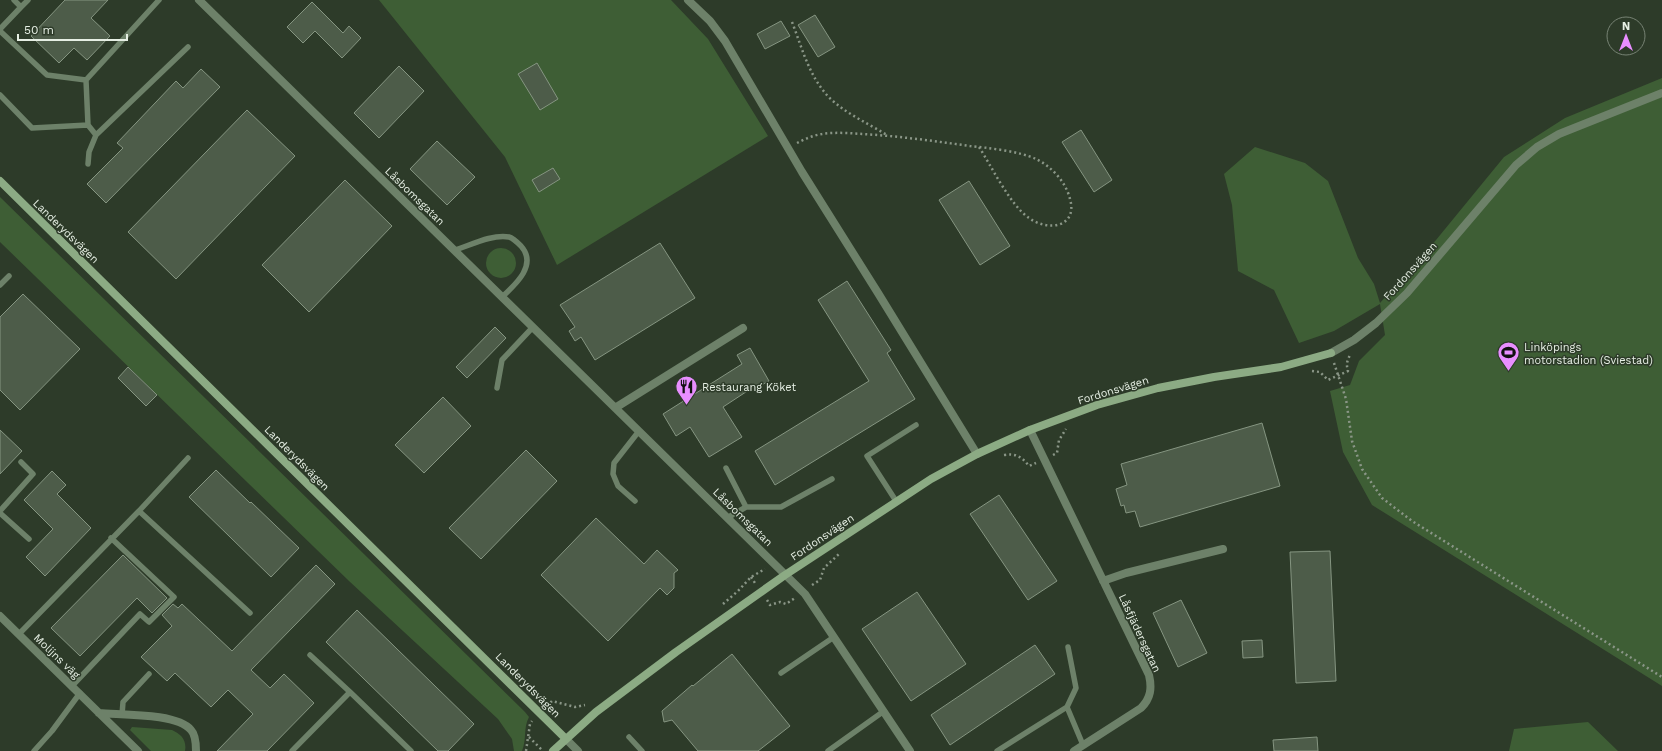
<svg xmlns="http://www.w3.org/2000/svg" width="1662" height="751" font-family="'Work Sans',sans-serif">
<rect width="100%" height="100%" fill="#2d3b29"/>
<path fill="#3e5e35" d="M379 0H671L708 39 768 136 557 265 505 157Z
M1662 78V686L1372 505 1343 452 1330 391 1350 385 1359 361 1385 335 1380 304 1334 331 1299 343 1274 290 1238 271 1232 205 1224 174 1255 147 1305 163 1328 181 1358 258 1374 284 1380 303 1436 240 1504 157 1565 118Z
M0 197 525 712 529 717C523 728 527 739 522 751H514L512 739 498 719 349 581 0 242Z
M486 263a15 15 0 1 1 30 0a15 15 0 1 1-30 0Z
M1588 722 1618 751H1509L1514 729Z
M132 727 172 730C181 734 187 740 185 751H151L130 730Z"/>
<path fill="#4d5c49" stroke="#859581" d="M65 0H108L91 18 110 36 87 60 74 48 59 63 31 36Z
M312 2 343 33 349 26 361 38 342 58 315 31 303 43 287 27Z
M815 15 835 47 818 57 798 25Z
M781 21 790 36 765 49 757 34Z
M537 63 558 99 540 110 518 74Z
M399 66 424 91 379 138 354 113Z
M201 69 220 87 106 203 87 184 123 148 117 143 176 81 183 88Z
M247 110 295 156 176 279 128 232Z
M1081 130 1112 180 1094 192 1062 142Z
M437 141 475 177 447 205 410 169Z
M553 168 560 179 539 192 532 180Z
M345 180 392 226 309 312 262 265Z
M969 181 1010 246 980 265 939 200Z
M660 243 695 298 595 360 581 337 575 341 569 331 575 327 560 305Z
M847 281 891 350 887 353 915 399 775 485 755 451 869 381 818 300Z
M23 294 80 349 20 410 0 390V317Z
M495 327 506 338 467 378 456 367Z
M750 348 769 381 756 388 755 386 723 407 742 437 709 457 690 427 676 436 663 414 742 364 737 355Z
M128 367 157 395 146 406 118 378Z
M443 397 471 426 424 473 395 445Z
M1262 423 1280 486 1140 527 1135 511 1126 513 1124 505 1121 506 1116 489 1127 485 1121 464Z
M0 430 22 451 0 474Z
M526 450 557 481 481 559 449 528Z
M216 470 250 503 251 502 299 548 271 577 189 497Z
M52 471 66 485 57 494 91 528 45 576 26 557 53 529 24 500Z
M999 495 1057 581 1028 600 970 514Z
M596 518 644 564 657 550 678 570 674 573V588L667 595 660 588 608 641 541 575Z
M1330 551 1336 681 1296 683 1290 552Z
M123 555 167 598 152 613 137 598 80 656 51 628Z
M316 565 335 584 251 670 270 688 284 674 314 703 267 751H217L253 714 228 690 211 707 175 673 167 681 141 657 172 626 162 615 173 604 178 608 182 604 232 651Z
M917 592 966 664 911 701 862 629Z
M1181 600 1207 653 1178 667 1153 613Z
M357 610 474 724 448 751H438L326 642Z
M1262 640 1263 657 1243 658 1242 641Z
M1035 645 1055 674 950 745 931 715Z
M732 654 790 726 758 751H698L672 720 664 722 662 711 692 685 693 686Z
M1317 737 1318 751H1274L1273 740Z"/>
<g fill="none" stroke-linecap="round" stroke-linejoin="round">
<path stroke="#8a9687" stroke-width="2.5" stroke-dasharray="2 3" stroke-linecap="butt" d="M792 22C801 45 807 69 822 89 837 110 866 122 887 135
M797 143C805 139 814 135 822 134 835 132 849 133 862 134 898 136 934 141 970 146 988 148 1019 151 1036 159 1051 166 1066 182 1070 199 1078 227 1048 232 1029 218 1010 205 992 167 979 147
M1334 363 1346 399 1352 441 1362 469 1382 498 1412 521 1662 677
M1312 371 1320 372 1328 380 1348 371C1346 364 1347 361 1350 355
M1004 455C1016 453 1022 457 1029 466L1036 463
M1053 455 1057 453 1059 440 1066 429
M751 577 755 583
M812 585 820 580 824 568 839 554
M767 600 770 605 780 602 786 604 795 598
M723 604 738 591 751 577 765 569
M547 706 552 701 575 707 585 705
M529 737 543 751
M526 751 530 724 532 721"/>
<path stroke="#6d8169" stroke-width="5.5" d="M14 0 21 7 28 0
M0 29 21 7
M0 31 47 75 86 80
M0 95 32 128 88 125 86 80 159 0
M88 125 96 135 188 47
M88 164 89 152 96 135
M455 250C471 245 492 234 509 237 513 238 518 243 521 246 538 265 515 285 502 297
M0 285 9 276
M497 388 502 360 533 327
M726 468 746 507
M635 501 618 486 613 474 614 463 639 431
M896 501 867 456 916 425
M0 511 33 474 21 462
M139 511 188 458
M0 513 29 539
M727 518 746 507H781L832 479
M19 634 139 511 250 613
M781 673 834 637
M72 686 140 614 149 622 174 597 111 538
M350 692 411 751
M1067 707 1083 745
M122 715 123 702 149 674
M629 737 642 751
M34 751 52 731 80 693
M292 751 350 692 310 655
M828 751 884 711
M997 751 1067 707 1076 688 1068 647"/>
<path stroke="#6d8169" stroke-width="8" d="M199 0 805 594 910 751
M688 0 710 21 725 41 802 172 878 293 977 454
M1331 353 1354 340 1376 323 1407 293 1516 165 1537 147 1559 134 1662 93
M615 408 743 328
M1030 430 1149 675C1152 688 1151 698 1141 708L1074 751
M1103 581 1126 573 1223 549
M0 616 138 751
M99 713C122 715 177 713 191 730 196 735 196 745 196 751
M566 739 578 751"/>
<path stroke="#8cab84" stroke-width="8" d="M0 181 566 739
M553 751 596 712 676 652 785 575 931 479 977 454 1030 430 1097 405 1158 388 1214 377 1281 367 1331 353"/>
</g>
<defs>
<symbol id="stadium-pin" viewBox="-11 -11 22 30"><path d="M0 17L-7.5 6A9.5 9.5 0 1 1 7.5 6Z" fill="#e88eff" stroke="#2d3b29"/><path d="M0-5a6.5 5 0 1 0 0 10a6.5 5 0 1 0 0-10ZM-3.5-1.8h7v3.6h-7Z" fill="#111"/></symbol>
<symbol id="restaurant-pin" viewBox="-11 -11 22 30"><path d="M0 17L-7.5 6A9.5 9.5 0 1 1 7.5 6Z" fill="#e88eff" stroke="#2d3b29"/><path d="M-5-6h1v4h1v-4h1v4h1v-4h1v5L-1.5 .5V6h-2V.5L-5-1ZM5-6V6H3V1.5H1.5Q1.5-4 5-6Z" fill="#111"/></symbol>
</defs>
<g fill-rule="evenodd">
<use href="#stadium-pin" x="1496" y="340" width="25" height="34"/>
<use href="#restaurant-pin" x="674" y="374" width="25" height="34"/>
</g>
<g text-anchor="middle" stroke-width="3" stroke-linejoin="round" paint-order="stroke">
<g font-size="11" fill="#e6efe4" stroke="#2d3b29">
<text transform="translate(415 196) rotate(44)" y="4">Låsbomsgatan</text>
<text transform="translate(66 231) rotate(44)" y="4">Landerydsvägen</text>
<text transform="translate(1410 271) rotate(-48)" y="4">Fordonsvägen</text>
<text transform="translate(1113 390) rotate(-17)" y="4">Fordonsvägen</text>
<text transform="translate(297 458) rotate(45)" y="4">Landerydsvägen</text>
<text transform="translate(743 517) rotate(44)" y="4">Låsbomsgatan</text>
<text transform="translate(822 537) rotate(-34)" y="4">Fordonsvägen</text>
<text transform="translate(1140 633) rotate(65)" y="4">Låsfjädersgatan</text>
<text transform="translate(57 656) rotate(44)" y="4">Molijns väg</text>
<text transform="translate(528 685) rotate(45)" y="4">Landerydsvägen</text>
</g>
<g font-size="11" fill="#e6efe4" stroke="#2d3b29" text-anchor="start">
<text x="1524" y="351">Linköpings<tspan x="1524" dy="13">motorstadion (Sviestad)</tspan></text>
<text x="702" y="391">Restaurang Köket</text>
</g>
</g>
<g transform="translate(1626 36)"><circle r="19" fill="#2d3b29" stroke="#778374"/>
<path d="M0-3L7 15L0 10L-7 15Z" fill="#e88eff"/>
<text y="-6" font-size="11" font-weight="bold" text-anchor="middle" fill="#e6efe4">N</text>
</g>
<path d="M18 34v6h109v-6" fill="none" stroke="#e6efe4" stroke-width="2"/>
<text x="24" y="34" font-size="12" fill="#e6efe4" stroke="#2d3b29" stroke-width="3" paint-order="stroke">50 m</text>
</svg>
